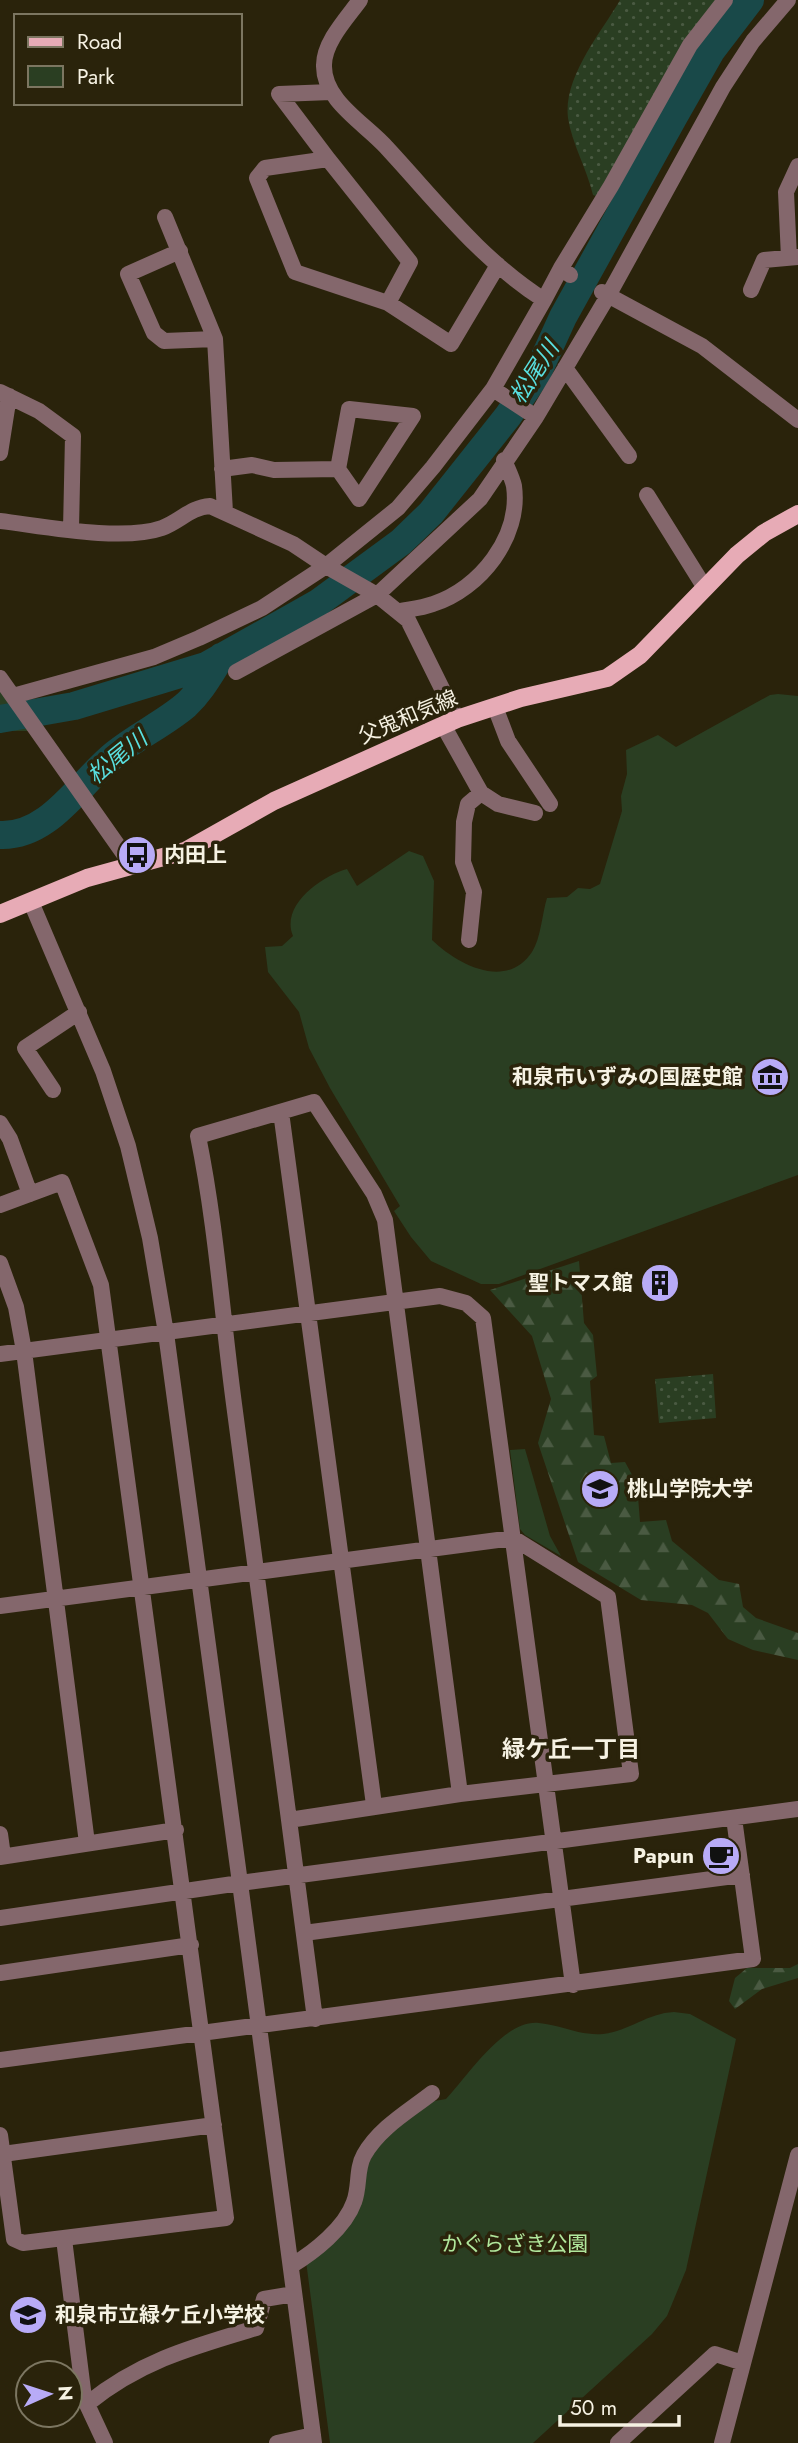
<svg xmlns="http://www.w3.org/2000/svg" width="798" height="2443" font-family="Jost,'Noto Sans JP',sans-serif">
<defs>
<pattern id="grass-dots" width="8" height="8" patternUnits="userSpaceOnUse" patternTransform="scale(1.75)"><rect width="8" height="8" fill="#2a3e22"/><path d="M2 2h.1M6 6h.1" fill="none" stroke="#4a5a42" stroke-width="1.8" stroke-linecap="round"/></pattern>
<pattern id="forest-firs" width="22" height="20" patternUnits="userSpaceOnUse" patternTransform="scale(1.75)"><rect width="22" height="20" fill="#2a3e22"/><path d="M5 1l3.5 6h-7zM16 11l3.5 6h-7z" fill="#4a5a42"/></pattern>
</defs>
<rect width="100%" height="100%" fill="#2a230b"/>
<path fill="url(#grass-dots)" d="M620 0H718L599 197 593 195C587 169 572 144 568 118 563 77 601 33 620 0Z
M713 1374 716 1418 659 1423 655 1379Z"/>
<path fill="url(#forest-firs)" d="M579 1261 584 1323 593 1335 597 1376 590 1381 594 1435 604 1436 611 1463 625 1462 637 1484 640 1522 666 1520 672 1541 719 1580 739 1584 743 1607 756 1618 798 1633V1660L753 1650 728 1639 708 1613 692 1605 641 1600 578 1562 538 1443 551 1399 532 1336 490 1290Z
M798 1964V1978L762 1989 735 2009 729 2001 735 1978 747 1968H790Z"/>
<path fill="#2a3e22" d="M0 684 36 731H0Z
M778 694 798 696V1175L499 1284H481L431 1261 411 1237 394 1211 400 1206 330 1088 309 1048 299 1012 268 972 265 947 282 946 293 936C280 905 322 876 347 869L357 886 409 851 423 856 434 881 432 940C457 964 506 991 532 952 541 938 542 914 547 898L567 897 578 888 590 889 600 884 622 811 621 796 627 774 626 750 658 735 676 747 770 695Z
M525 1449 550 1536 561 1556 525 1535 520 1529 510 1450Z
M674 2012 690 2014 736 2039 686 2270 667 2316 652 2334 533 2443H330L306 2261 334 2236 376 2148 396 2126 429 2102 446 2099C467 2077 504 2019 539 2023 561 2025 580 2036 603 2034 629 2031 648 2013 674 2012Z"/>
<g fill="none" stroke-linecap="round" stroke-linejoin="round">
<path stroke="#194949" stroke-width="28" d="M0 719 74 706 206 666 318 603 401 542 431 513 508 416 537 374 563 317 673 118 711 51 750 0
M0 835C50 837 80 782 115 754 137 736 165 723 186 705 201 691 210 674 221 657"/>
<path stroke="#84676c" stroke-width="16" d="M360 0C347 18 324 42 324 65 323 101 366 124 387 148 437 202 481 260 544 300L561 268 570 275
M328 159 279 94 331 92
M165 217 215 339 225 512
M180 251 128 274 154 333 164 341 215 339
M789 258 786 192 798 166
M561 268 611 186 690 45 725 0
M751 290 764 260 798 257
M602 292 702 346 798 420
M388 303 410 262 328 159 265 168 257 178 295 272 388 303 451 344 498 265
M565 368 629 456
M493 389 536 417
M0 392 39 411 73 436 71 529
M349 409 413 416 359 499 338 469Z
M0 453 9 396
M222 469 252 465 274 470 338 469
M647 495 705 588
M0 521C42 526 122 542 162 528 179 522 191 507 210 506L293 544 326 566 398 508 433 467 493 389 544 300
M400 611C411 609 422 608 433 604 480 589 521 537 514 486 512 477 507 468 504 460
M236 672 377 595 480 499 536 417 608 296 723 87 753 41 788 0
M0 678 133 867
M13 696 154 657 199 638 262 608 326 566 377 595 408 620 457 719
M495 707 508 741 550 804
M443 725 481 793 498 804 535 813
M31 902 103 1071 128 1146 150 1238 166 1333 240 1883 798 1809
M469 940 474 892 463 862 464 822 468 804 481 793
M53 1090 25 1048 79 1012
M281 1112 374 1805
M0 1123 10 1139 30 1194
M0 1205 62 1182 101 1285 226 2218 23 2243 14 2239 0 2135
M0 1263 16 1307 24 1351 87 1843
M0 1354 440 1296 466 1303 483 1318 573 1985
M0 1606 513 1538 608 1597 631 1774 460 1794 385 1220 374 1194 314 1102 198 1136C216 1224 222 1314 234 1404 262 1609 288 1814 315 2019
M289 1820 460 1794
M0 1834 3 1856
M0 1857 176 1830
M0 1918 240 1883 314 2443
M304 1933 742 1875
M0 1973 191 1945
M0 2060 753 1959 734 1818
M3 2154 214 2125
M64 2239 84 2398 105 2443
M291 2266C314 2252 345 2228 354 2202 360 2187 356 2169 364 2155 379 2128 409 2111 432 2093
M87 2404C140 2361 192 2347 256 2328L264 2299 294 2294
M277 2443 313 2435
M618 2443 715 2354 743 2363
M722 2443 798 2155"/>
<path stroke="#e7abb6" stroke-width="18" d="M0 914 87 878 185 851 274 801 457 719 521 698 607 678 640 655 737 555 764 533 798 514"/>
</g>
<defs>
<symbol id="bus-disc" viewBox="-11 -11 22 22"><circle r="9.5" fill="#b8abf7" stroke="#2a230b"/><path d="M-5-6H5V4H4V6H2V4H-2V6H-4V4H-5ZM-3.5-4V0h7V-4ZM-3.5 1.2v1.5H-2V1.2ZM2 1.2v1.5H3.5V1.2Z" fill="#111"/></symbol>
<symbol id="museum-disc" viewBox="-11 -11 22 22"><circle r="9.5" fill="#b8abf7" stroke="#2a230b"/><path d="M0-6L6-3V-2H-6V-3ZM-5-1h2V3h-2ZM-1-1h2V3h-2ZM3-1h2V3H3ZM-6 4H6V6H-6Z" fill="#111"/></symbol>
<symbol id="building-disc" viewBox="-11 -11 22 22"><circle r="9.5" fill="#b8abf7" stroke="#2a230b"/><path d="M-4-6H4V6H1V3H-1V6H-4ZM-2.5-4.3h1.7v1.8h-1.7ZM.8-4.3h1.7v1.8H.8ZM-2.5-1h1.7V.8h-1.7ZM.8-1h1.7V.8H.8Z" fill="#111"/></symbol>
<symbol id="university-disc" viewBox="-11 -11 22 22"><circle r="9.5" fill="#b8abf7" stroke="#2a230b"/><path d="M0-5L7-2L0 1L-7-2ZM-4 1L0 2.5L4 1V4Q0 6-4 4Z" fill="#111"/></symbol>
<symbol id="cafe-disc" viewBox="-11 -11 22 22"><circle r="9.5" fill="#b8abf7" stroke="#2a230b"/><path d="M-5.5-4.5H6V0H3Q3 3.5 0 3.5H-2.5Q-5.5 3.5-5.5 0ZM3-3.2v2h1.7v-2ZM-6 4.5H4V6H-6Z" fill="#111"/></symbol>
<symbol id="school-disc" viewBox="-11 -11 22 22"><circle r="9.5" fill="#b8abf7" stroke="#2a230b"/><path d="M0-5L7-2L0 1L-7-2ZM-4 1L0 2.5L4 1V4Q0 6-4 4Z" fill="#111"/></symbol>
</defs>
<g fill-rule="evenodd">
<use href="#bus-disc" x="115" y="833" width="44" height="44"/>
<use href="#museum-disc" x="748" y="1055" width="44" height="44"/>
<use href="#building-disc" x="638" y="1261" width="44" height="44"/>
<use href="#university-disc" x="578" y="1467" width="44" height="44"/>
<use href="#cafe-disc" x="699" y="1834" width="44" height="44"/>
<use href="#school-disc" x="6" y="2293" width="44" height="44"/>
</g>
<g text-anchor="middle" stroke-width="7" stroke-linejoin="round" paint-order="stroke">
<g font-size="21" fill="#f6f2e3" stroke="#2a230b">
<text transform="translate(408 717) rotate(-23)" y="7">父鬼和気線</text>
</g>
<g font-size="21" font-weight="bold" fill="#f6f2e3" stroke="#2a230b" text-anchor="start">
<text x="164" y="862">内田上</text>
<text x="743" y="1084" text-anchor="end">和泉市いずみの国歴史館</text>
<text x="633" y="1290" text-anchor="end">聖トマス館</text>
<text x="627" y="1496">桃山学院大学</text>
<text x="694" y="1863" text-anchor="end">Papun</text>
<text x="55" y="2322">和泉市立緑ケ丘小学校</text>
</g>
<g font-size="21" fill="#b1e79c" stroke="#2a230b">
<text x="515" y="2251">かぐらざき公園</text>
</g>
<g font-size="23" font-style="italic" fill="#59dfdf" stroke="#2a230b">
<text transform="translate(534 372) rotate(-57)" y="8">松尾川</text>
<text transform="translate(117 757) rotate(-39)" y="8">松尾川</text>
</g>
<g font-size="23" font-weight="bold" fill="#f6f2e3" stroke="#2a230b">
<text x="571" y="1757">緑ケ丘一丁目</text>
</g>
</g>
<rect x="14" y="14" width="228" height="91" fill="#2a230b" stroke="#7c7661" stroke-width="2"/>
<rect x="28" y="37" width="35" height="10" fill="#e7abb6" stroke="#7c7661" stroke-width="2"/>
<text x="77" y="49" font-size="21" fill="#f6f2e3">Road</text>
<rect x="28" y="66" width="35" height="21" fill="#2a3e22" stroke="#7c7661" stroke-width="2"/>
<text x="77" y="84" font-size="21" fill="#f6f2e3">Park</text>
<g transform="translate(49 2394) rotate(87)"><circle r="33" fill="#2a230b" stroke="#7c7661" stroke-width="2"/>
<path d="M0-5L12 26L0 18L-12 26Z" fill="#b8abf7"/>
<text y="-10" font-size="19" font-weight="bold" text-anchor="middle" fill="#f6f2e3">N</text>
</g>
<path d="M560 2415v10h119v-10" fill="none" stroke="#f6f2e3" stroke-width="3.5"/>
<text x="570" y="2415" font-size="21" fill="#f6f2e3" stroke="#2a230b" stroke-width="5" paint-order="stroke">50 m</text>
</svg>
